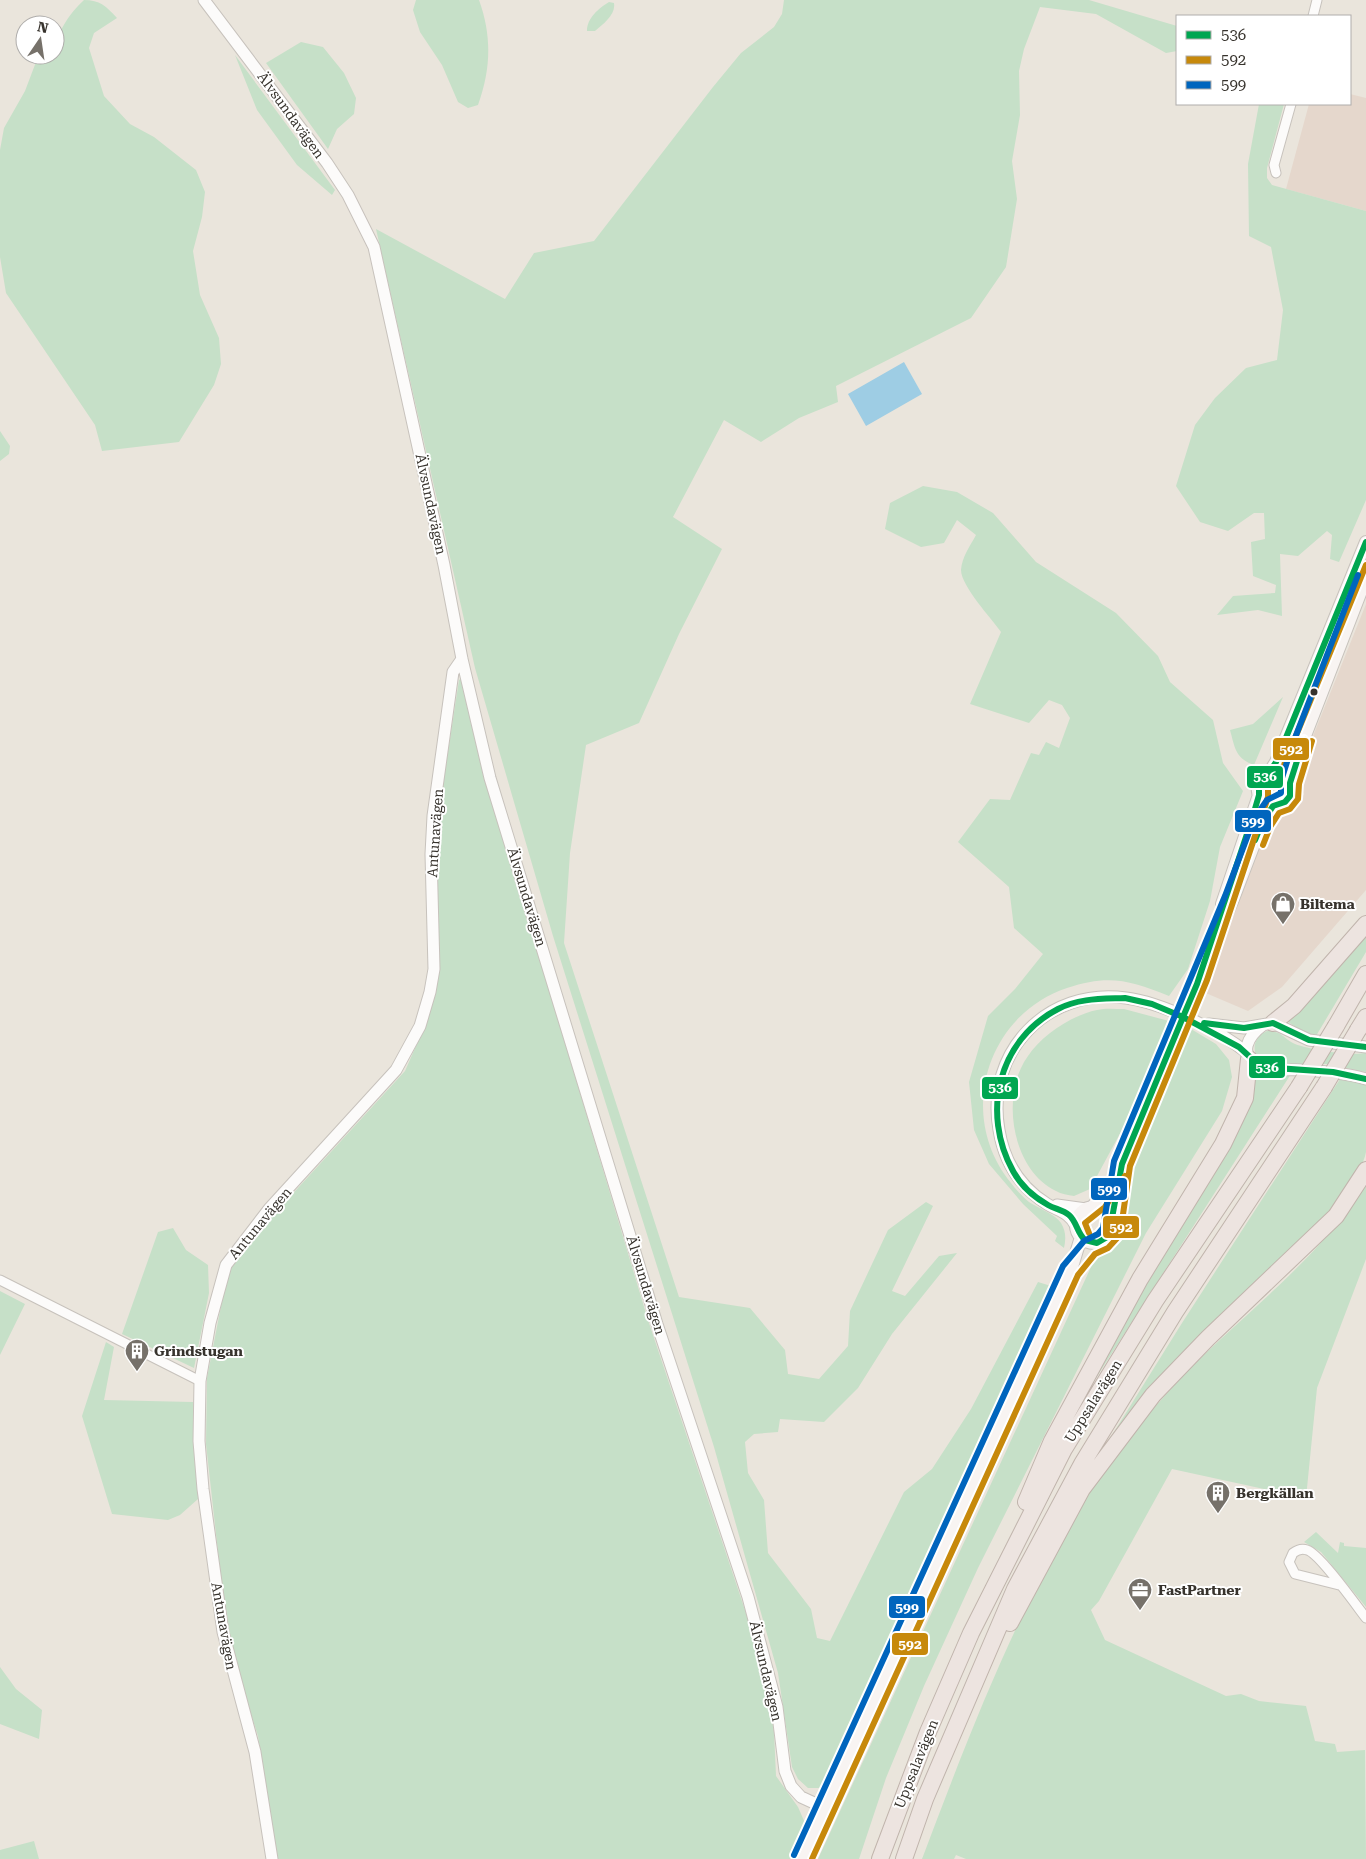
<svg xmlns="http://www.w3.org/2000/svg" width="1366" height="1859" font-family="'Roboto Serif',serif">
<rect width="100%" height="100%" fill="#eae5dc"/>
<path fill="#e5d7cc" d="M1350 94 1366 98V211L1286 189 1309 104H1350Z
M1366 604V890L1282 987 1248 1011 1201 991 1266 825 1273 816 1293 813 1304 794 1299 787 1305 756Z"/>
<path fill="#c6e0c8" d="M84 0C100 0 106 6 117 18L94 33 89 48 104 96 130 124 154 137 196 170 205 192 202 217 193 251 200 295 219 338 221 364 214 385 179 442 102 451 95 425 6 293 0 257V150L4 128 25 91 36 62 47 55H55C55 34 69 14 84 0Z
M416 0H479C492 36 491 69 478 105L468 108 458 102 442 65 420 32 413 10Z
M784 0H1089L1177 26V51L1166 53 1096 14 1040 7 1024 49 1019 71 1020 115 1012 161 1017 199 1006 267 971 318 836 386 838 402 799 418 761 442 724 420 673 517 722 549 679 634 639 723 586 745 570 853 564 943 679 1297 750 1308 785 1350 788 1374 819 1379 848 1346 850 1311 888 1230 926 1202 933 1206 892 1291 905 1296 939 1256 957 1253 892 1334 858 1388 824 1422 780 1419 778 1432 754 1434 745 1442 748 1473 764 1500 768 1553 811 1609 817 1638 830 1641 904 1492 932 1469 971 1409 1038 1282 1051 1286 837 1757 822 1788H808L798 1779 792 1767 778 1673 714 1447 553 936 475 668 376 229 505 299 534 253 594 241 713 87 741 53 774 27 782 14Z
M609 2 614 3C616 15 603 24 595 31H587C587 18 599 8 609 2Z
M301 42 323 47 344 73 356 98 354 114 337 129 328 149 266 63Z
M235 55 335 190 332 195 297 165 257 110Z
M1259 104H1284L1267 168V178L1272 185 1366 211V500L1339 562 1330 559 1332 535 1327 531 1298 556 1280 554 1282 616 1258 610 1217 615 1233 596 1275 593 1276 585 1253 576 1251 542 1265 539 1264 513H1254L1228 531 1200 522 1176 486 1195 425 1215 398 1246 368 1277 360 1283 310 1271 247 1249 236 1248 164Z
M0 431 10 446 9 454 0 461Z
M923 486 957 492 993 513 1036 562 1116 613 1158 656 1170 682 1213 720 1223 763 1243 791 1220 847 1210 901 1188 969 1169 996C1130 980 1108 974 1067 988 986 1015 956 1116 1011 1183 1016 1190 1023 1197 1029 1202 1038 1208 1055 1214 1061 1223 1066 1231 1066 1239 1064 1248L1055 1241 1057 1236 1023 1204 989 1164 974 1130 969 1082 988 1016 1015 989 1043 954 1014 928 1009 887 958 842 990 799 1010 800 1031 753 1039 755 1046 742 1059 748 1070 718 1062 705 1049 700 1029 723 970 704 1001 632C992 619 961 586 961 570 962 557 970 546 976 535L957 520 944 543 921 547 885 529 890 503Z
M463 677 485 776 648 1320 757 1646 774 1731 776 1776 798 1807 805 1823 791 1859H276L258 1736 234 1660 220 1570 206 1444 207 1378 222 1301 230 1268 254 1236 405 1071 423 1030 437 986 435 856 438 817 459 680Z
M1283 697 1254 765C1235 758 1235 748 1230 730L1253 724Z
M1366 932V952L1316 1036 1305 1033 1288 1022Z
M1124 1009 1169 1021 1130 1115 1090 1189 1074 1196C1068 1195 1061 1194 1056 1191 1011 1169 1000 1094 1028 1056 1042 1035 1072 1015 1097 1010 1105 1008 1115 1009 1124 1009Z
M1191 1029 1216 1044 1229 1060 1232 1077 1222 1111 1146 1233 978 1568 924 1686 886 1778 859 1859H818L1097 1254 1118 1240 1122 1224 1118 1202Z
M1267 1031C1283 1031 1283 1039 1295 1044 1311 1050 1349 1056 1366 1053V1072L1326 1064 1274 1066 1258 1060C1251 1048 1255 1036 1267 1031Z
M1252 1070 1270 1075 1291 1074 1071 1417Z
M1342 1076 1366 1083C1366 1105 1366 1130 1366 1152 1362 1175 1329 1211 1314 1228L1109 1440 1182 1323Z
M1366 1181V1259L1317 1388 1306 1498 1172 1469 1099 1601 1091 1610 1105 1640 1226 1696 1241 1694 1259 1701 1306 1706 1315 1741 1335 1744 1337 1752 1365 1750 1366 1859H966L956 1855 954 1859H922C967 1740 1013 1619 1079 1509 1103 1468 1137 1426 1169 1391 1229 1323 1322 1261 1366 1181Z
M173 1228 186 1250 208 1265 209 1293 194 1368 122 1334 158 1232Z
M0 1291 25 1304 0 1355Z
M106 1342 114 1347 104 1400 193 1402 198 1499 180 1515 168 1520 112 1514 82 1416Z
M1316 1532 1338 1553 1340 1542 1344 1543V1546L1366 1548V1607L1321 1552 1304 1542Z
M0 1667 16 1689 42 1710 39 1739 0 1724Z
M34 1841 39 1859H0V1850Z"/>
<path fill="#9ecde4" d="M904 362 922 394 866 426 848 394Z"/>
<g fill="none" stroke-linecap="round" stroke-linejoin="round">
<defs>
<path id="minor" d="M1313 16 1317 0
M1276 173 1274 165 1291 104
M0 1280 200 1381
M1339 1585 1295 1574 1289 1562 1293 1553C1297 1550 1302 1548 1307 1550 1319 1553 1356 1605 1366 1618"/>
<path id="tertiary" d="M204 0 327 163 348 195 374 247 444 565 462 659 490 778 657 1324 748 1597 777 1707 785 1771 791 1786 801 1797 825 1808
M1209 1024 1244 1028 1273 1023 1309 1040 1366 1047
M1263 1025C1248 1036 1237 1055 1259 1066 1272 1072 1288 1069 1301 1070 1323 1071 1345 1073 1366 1079
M1057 1205 1086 1209
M1076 1226C1069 1212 1058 1211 1047 1204 1020 1187 1004 1161 999 1130 985 1052 1047 987 1126 998 1160 1002 1219 1030 1246 1052
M272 1859 255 1752 223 1632 203 1489 199 1441 200 1381 210 1323 226 1265 269 1209 396 1070 420 1026 430 992 434 969 431 854 433 816 453 672 462 659"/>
<path id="secondary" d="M1269 773 1276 762 1366 542
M1290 783 1282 774 1269 773 1259 782C1255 794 1261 803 1273 806L1285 802 1290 796V783L1301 746 1366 578
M1222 904 1259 795
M1197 984 1233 899 1262 823 1273 806
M1076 1225a18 18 0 1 1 36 0a18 18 0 1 1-36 0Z
M1092 1207C1128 1171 1149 1100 1169 1053
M1112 1218 1121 1172
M802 1859 1071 1270 1081 1237"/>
<path id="motorway" d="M1273 1023 1294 1006 1366 924
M1336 1026 1366 974
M1358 1030 1366 1017
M1026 1502 1052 1441 1140 1279 1223 1144 1245 1098 1249 1059
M1010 1623 1082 1489 1153 1395 1208 1338 1336 1216 1366 1170
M880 1859 928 1732 971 1633 1064 1449 1155 1301 1299 1087
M904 1859 925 1799 1015 1589 1082 1464 1175 1312 1324 1087"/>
</defs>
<use href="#minor" stroke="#c7c2bc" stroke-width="11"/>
<use href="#tertiary" stroke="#c7c2bc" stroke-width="13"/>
<use href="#secondary" stroke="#c7c2bc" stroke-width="14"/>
<use href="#motorway" stroke="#c0b4ac" stroke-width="18"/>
<use href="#minor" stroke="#fcfbfa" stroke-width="9"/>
<use href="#tertiary" stroke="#fcfbfa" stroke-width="11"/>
<use href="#secondary" stroke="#f8f4f2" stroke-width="12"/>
<use href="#motorway" stroke="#ede4e0" stroke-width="16"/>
<defs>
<path id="secondary-bridge" d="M1169 1053 1197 984"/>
<path id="motorway-bridge" d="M1299 1087 1336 1026
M1324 1087 1358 1030"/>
</defs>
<use href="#secondary-bridge" stroke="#c7c2bc" stroke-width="14" stroke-linecap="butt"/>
<use href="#motorway-bridge" stroke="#c0b4ac" stroke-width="18" stroke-linecap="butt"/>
<use href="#secondary-bridge" stroke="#f8f4f2" stroke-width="12"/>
<use href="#motorway-bridge" stroke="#ede4e0" stroke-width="16"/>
<defs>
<path id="bus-1" d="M1255 840 1262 823 1273 806 1285 802 1290 796V783L1304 739
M1125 998 1152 1004 1183 1017 1122 1164 1112 1218V1231L1109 1236 1097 1243 1085 1240C1077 1233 1077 1222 1069 1215 1063 1210 1055 1209 1048 1205 1034 1197 1021 1186 1013 1171 981 1113 998 1040 1058 1009 1079 998 1102 999 1125 998Z
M1183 1017 1239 1047 1261 1067 1333 1072 1366 1079
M1183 1017 1197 984 1252 819 1259 795V782L1269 773 1276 762 1366 542
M1204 1023 1244 1028 1273 1023 1309 1040 1366 1047"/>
<path id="bus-2" d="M1263 845 1270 827 1279 813 1290 809 1298 799 1299 784 1312 741
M1089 1233 1085 1223 1105 1207 1125 1176
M812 1859 1078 1275 1095 1254 1108 1248 1120 1235 1130 1166 1207 980 1268 797V786L1284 765 1366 565"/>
<path id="bus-3" d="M794 1855 1063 1266 1084 1241 1098 1234 1103 1228 1114 1161 1225 896 1254 819 1267 800 1281 793V781L1293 743 1358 575"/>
</defs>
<use href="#bus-1" stroke="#fff" stroke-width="10"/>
<use href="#bus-2" stroke="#fff" stroke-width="10"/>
<use href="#bus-3" stroke="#fff" stroke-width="10"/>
<use href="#bus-1" stroke="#00a651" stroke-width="6"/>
<use href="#bus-2" stroke="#c7890b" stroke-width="6"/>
<use href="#bus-3" stroke="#0065bd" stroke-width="6"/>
</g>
<defs>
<symbol id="shop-pin" viewBox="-11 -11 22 30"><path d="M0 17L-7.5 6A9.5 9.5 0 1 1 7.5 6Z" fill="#76716a" stroke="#fff"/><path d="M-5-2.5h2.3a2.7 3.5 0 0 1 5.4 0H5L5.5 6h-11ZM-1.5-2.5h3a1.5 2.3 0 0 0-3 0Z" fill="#fff"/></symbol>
<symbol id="building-pin" viewBox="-11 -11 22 30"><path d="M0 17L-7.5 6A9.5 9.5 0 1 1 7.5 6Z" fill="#76716a" stroke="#fff"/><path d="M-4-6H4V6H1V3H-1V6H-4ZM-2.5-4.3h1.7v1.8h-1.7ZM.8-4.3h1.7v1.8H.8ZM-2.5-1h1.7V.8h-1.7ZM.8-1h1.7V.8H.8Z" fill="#fff"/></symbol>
<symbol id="office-pin" viewBox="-11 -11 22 30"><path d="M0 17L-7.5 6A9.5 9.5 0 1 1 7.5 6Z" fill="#76716a" stroke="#fff"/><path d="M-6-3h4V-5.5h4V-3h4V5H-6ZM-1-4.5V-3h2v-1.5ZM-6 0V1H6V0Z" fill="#fff"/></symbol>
</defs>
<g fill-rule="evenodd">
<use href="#shop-pin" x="1269" y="890" width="28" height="38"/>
<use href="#building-pin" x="123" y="1337" width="28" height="38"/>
<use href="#building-pin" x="1204" y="1479" width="28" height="38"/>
<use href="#office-pin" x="1126" y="1576" width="28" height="38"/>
</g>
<circle fill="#37332d" stroke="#fff" stroke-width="2" cx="1314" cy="692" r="4.5"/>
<g text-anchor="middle" stroke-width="4" stroke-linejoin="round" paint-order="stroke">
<g font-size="14" fill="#37332d" stroke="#fff">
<text transform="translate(291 115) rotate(54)" y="5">Älvsundavägen</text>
<text transform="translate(431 504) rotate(78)" y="5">Älvsundavägen</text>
<text transform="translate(435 833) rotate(-86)" y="5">Antunavägen</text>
<text transform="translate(527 897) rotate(73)" y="5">Älvsundavägen</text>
<text transform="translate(260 1223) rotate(-50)" y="5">Antunavägen</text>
<text transform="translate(646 1285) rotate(73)" y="5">Älvsundavägen</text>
<text transform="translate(1093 1401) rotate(-58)" y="5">Uppsalavägen</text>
<text transform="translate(224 1626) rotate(80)" y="5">Antunavägen</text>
<text transform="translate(766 1671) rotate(77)" y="5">Älvsundavägen</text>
<text transform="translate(916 1764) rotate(-68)" y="5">Uppsalavägen</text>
</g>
<g font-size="14" font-weight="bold" fill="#37332d" stroke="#fff" text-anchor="start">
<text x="1300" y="909">Biltema</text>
<text x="154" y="1356">Grindstugan</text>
<text x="1236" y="1498">Bergkällan</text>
<text x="1158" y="1595">FastPartner</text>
</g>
</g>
<g stroke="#fff" stroke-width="2">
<rect x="1272" y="737" width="38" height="24" rx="5" fill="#c7890b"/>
<rect x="1246" y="765" width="38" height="24" rx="5" fill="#00a651"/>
<rect x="1234" y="809" width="38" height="24" rx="5" fill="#0065bd"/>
<rect x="1248" y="1055" width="38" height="24" rx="5" fill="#00a651"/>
<rect x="981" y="1076" width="38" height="24" rx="5" fill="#00a651"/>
<rect x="1090" y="1177" width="38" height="24" rx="5" fill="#0065bd"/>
<rect x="1102" y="1215" width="38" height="24" rx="5" fill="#c7890b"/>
<rect x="888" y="1595" width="38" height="24" rx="5" fill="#0065bd"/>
<rect x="891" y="1632" width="38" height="24" rx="5" fill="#c7890b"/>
</g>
<g font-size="14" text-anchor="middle" font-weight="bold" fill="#fff">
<text x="1291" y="754">592</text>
<text x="1265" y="781">536</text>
<text x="1253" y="826">599</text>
<text x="1267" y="1072">536</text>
<text x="1000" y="1092">536</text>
<text x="1109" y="1194">599</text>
<text x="1121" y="1232">592</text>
<text x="907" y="1612">599</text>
<text x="910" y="1649">592</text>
</g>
<rect x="1176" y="15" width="175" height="90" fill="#ffffff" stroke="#afadab"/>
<rect x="1186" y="31" width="25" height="8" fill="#00a651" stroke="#afadab"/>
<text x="1221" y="40" font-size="15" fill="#37332d">536</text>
<rect x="1186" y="56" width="25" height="8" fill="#c7890b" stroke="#afadab"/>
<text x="1221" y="65" font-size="15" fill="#37332d">592</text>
<rect x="1186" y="81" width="25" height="8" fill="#0065bd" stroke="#afadab"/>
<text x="1221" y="90" font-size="15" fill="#37332d">599</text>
<g transform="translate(40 40) rotate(13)"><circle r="24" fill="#ffffff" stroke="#afadab"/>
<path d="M0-4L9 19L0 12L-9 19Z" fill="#76716a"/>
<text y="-8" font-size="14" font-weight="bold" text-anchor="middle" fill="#37332d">N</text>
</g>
</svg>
